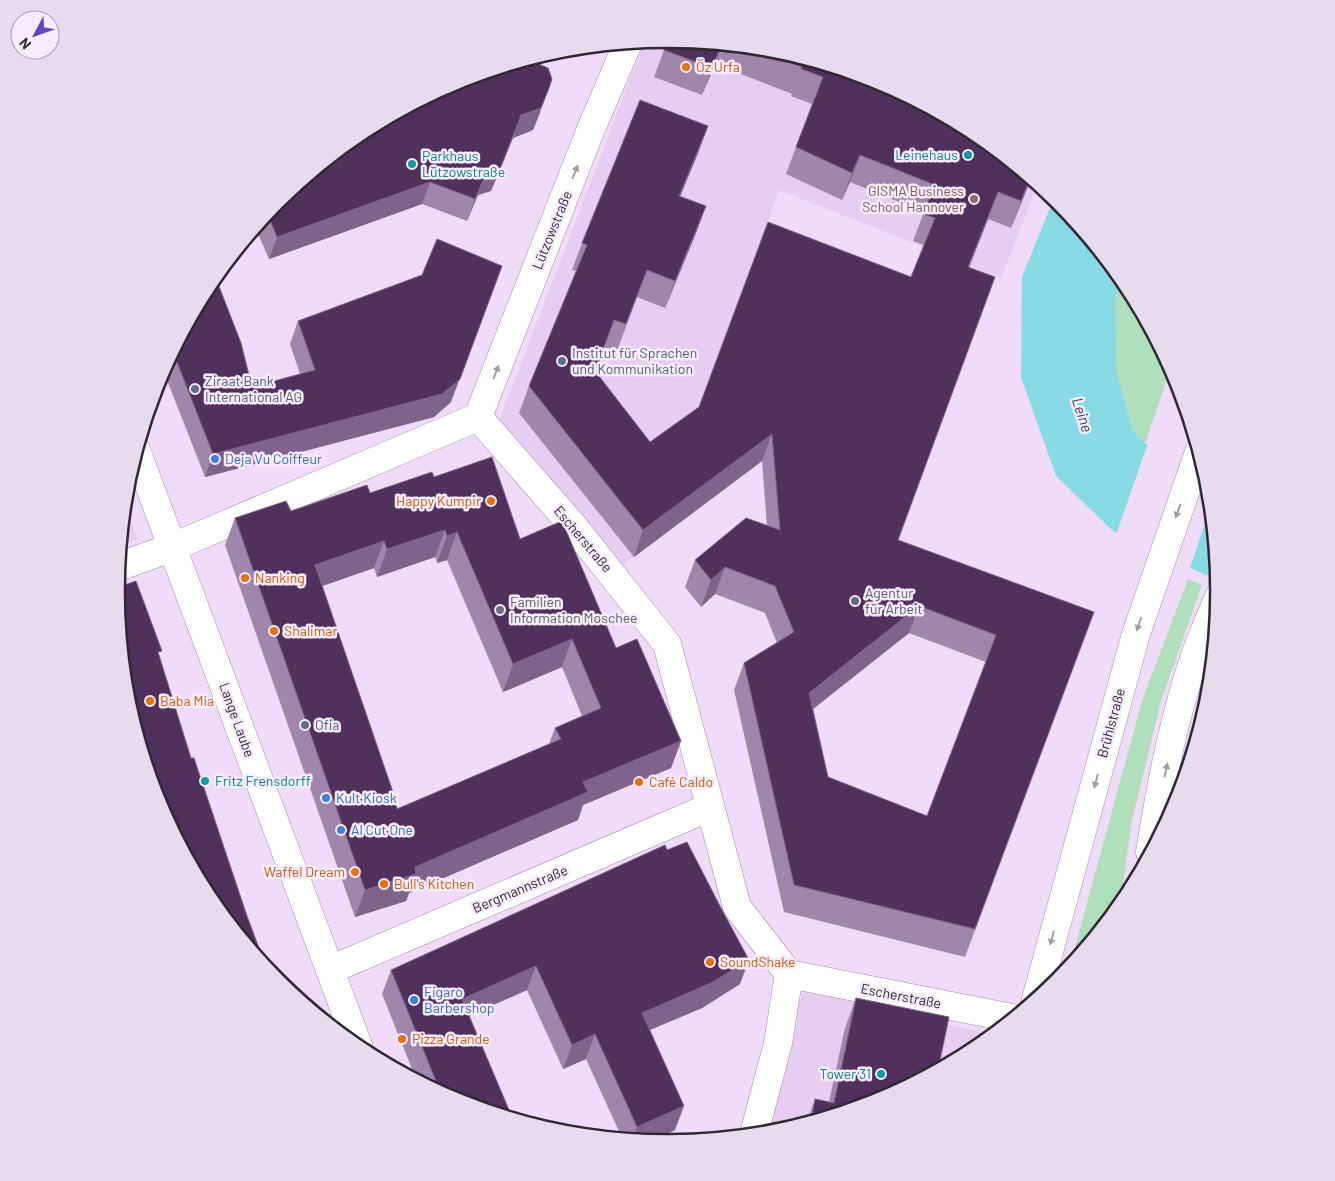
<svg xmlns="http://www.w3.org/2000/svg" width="1335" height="1181" font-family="Barlow,sans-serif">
<rect width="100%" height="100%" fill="#f0dbf9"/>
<path fill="#e7cdf2" d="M668 39 775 49 974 132 1038 184 1001 278 779 190 740 300 762 461 616 570 499 421 645 41Z
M124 502 138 539 120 545Z
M803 989 984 1033 982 1042 974 1049 878 1100 775 1132 765 1133Z"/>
<path fill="#b0e0bb" d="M1122 278 1126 284 1171 368 1145 443 1132 430 1117 375 1115 299Z
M1188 579 1202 585 1161 701 1132 820 1120 904 1070 966 1142 701Z"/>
<path fill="#88dae6" d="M1054 198 1122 278 1115 299 1117 374 1132 430 1145 443 1210 495 1218 581 1113 531 1056 476 1021 377 1022 277Z"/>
<path fill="#f0dbf9" d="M1148 443 1210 492 1211 505 1189 571 1116 535Z
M1215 551 1219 584 1206 579Z"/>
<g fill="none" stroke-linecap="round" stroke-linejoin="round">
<defs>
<path id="minor" d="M478 417 574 527 667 644 737 907 789 974 1012 1018
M478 417 591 129 628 43
M136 450 359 1048
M118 567 173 547 478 417
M330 970 710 807
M754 1134 778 1043 789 974"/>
<path id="secondary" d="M1150 852C1161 784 1174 715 1197 650 1204 632 1212 614 1219 596
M1036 999 1136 634 1199 452"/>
</defs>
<use href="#minor" stroke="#9e8aa6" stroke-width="29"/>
<use href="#secondary" stroke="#9e8aa6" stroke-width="29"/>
<use href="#minor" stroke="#fff" stroke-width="28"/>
<use href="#secondary" stroke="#fff" stroke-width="28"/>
</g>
<path fill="#a086aa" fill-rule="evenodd" d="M668 39 775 49 974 132 1031 179 1011 228 988 219 969 268 898 540 1094 612 965 957 784 912 734 690 744 663 777 643 765 613 715 594 701 607 685 587 695 560 767 526 762 461 634 557 519 413 529 386 576 271 572 270 582 243 708 126 698 153 680 197 706 206 696 233 665 308 637 297 617 351 604 347 595 371 650 442 911 277 924 245 913 241 924 212 850 182 842 200 786 174 812 104 791 96 792 94 715 64 702 95 654 77ZM909 633 986 662 927 816 828 777 813 709Z
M541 111 533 130 513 138 491 191 478 195 467 221 422 204 269 259 258 234 252 231 278 200Z
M209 284 252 387 300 374 290 344 298 321 451 402 434 417 205 477 163 370Z
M434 477 520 539 616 648 681 741 671 768 583 805 578 820 409 893 406 901 355 917 225 545 235 518 291 511 370 493ZM435 557 437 563 447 560 503 692 562 667 582 716 555 728 549 744 397 809 322 586 374 568 377 577Z
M665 845 740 984 702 1008 650 1030 675 1130 652 1141 622 1138 586 1059 563 1069 527 990 469 1016 456 1100 416 1079 382 994 391 970Z
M856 998 939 1065 878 1100 807 1122 815 1099 829 1102 845 1028Z"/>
<path fill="#80638b" d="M722 44 715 64 702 95 712 68Z
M549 88 533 130 513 138 491 191 478 195 467 221 475 199 486 173 521 115Z
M708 126 698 153 669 223 679 196Z
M860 155 850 182 842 200 852 173Z
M1030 178 1031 179 1011 228 1021 201Z
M430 182 422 204 269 259 277 237Z
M998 192 988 219 958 294 968 267Z
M706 206 696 233 665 308 675 281Z
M502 266 451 402 434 417 205 477 213 454Z
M772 434 762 461 634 557 643 530Z
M131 500 122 525 124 503Z
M445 530 435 557 377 577 387 549Z
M457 532 447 560 437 563 447 536Z
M384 541 374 568 305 592 315 565Z
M725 567 715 594 701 607 711 580Z
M919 606 909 633 799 720 809 693Z
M572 639 562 667 503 692 513 664Z
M681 741 671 768 583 805 578 820 409 893 406 901 355 917 365 890 415 867 583 782Z
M749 960 740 984 702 1008 633 1037 642 1013Z
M536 966 527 990 453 1023 462 999Z
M595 1034 586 1059 563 1069 572 1045Z
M684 1106 675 1130 652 1141 633 1139 637 1127Z"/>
<path fill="#50305c" stroke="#80638b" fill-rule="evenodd" d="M668 39 722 44 712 68 664 50Z
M751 47 775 49 879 81 974 132 1030 178 1021 201 998 192 968 267 995 277 898 540 1094 612 975 929 794 885 744 663 794 632 775 586 725 567 711 580 695 560 746 518 780 530 772 434 643 530 529 386 587 245 582 243 640 100 708 126 679 196 706 206 675 281 647 270 626 324 614 320 595 371 650 442 699 407 768 222 911 277 935 218 923 214 935 185 860 155 852 173 796 147 823 77 801 69 802 67ZM919 606 996 635 927 816 828 777 809 693Z
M527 59 548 68 552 79 549 88 541 108 521 115 500 169 486 173 475 199 430 182 277 237 267 213 278 200 361 132 457 81Z
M437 239 502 266 460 379 442 394 213 454 173 352 209 284 215 276 241 343 252 387 315 370 298 321 422 275Z
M492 457 520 539 562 521 616 648 637 639 681 741 583 782 588 792 415 867 416 874 365 890 235 518 286 501 291 511 367 485 370 493 432 472 434 477ZM445 530 447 536 457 532 513 664 572 639 601 708 555 728 561 739 397 809 394 795 315 565 384 541 387 549Z
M126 486 131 500 124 503Z
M136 581 162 651 158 652 191 758H194L247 916 266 967 209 897 158 801 126 698 116 590V588Z
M687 842 721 908 749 960 711 983 642 1013 684 1106 637 1127 595 1034 572 1045 536 966 462 999 512 1117 456 1100 440 1091 391 970 665 845 667 850Z
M856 998 949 1017 939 1065 943 1066 878 1100 811 1121 815 1099 834 1103Z"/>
<defs><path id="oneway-solid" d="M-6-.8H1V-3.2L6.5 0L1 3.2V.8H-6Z" transform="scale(1.25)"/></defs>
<g fill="#a29ea3">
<use href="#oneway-solid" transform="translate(575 172) rotate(-68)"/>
<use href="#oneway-solid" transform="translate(496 372) rotate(-69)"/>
<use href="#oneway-solid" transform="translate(1178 511) rotate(109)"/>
<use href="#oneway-solid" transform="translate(1139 624) rotate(108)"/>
<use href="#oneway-solid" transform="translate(1166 770) rotate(-78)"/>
<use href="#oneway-solid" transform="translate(1096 781) rotate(105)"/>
<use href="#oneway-solid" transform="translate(1052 938) rotate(105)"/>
</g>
<g fill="#e8710a" stroke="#f8ebfe" stroke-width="2">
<circle cx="686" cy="67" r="5"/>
<circle cx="491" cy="501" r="5"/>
<circle cx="245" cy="578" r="5"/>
<circle cx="274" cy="631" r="5"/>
<circle cx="150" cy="701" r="5"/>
<circle cx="639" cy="782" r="5"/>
<circle cx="355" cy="872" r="5"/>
<circle cx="384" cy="884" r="5"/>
<circle cx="710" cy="962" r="5"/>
<circle cx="402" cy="1039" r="5"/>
</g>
<g fill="#0f9aa8" stroke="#f8ebfe" stroke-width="2">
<circle cx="968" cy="155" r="5"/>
<circle cx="412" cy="164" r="5"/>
<circle cx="205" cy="781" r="5"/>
<circle cx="881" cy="1074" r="5"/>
</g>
<circle fill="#8d6e63" stroke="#f8ebfe" stroke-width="2" cx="974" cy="199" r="5"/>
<g fill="#5c6f8a" stroke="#f8ebfe" stroke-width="2">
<circle cx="562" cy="361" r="5"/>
<circle cx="195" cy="389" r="5"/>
<circle cx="855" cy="601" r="5"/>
<circle cx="305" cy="725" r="5"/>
</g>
<g fill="#3f7fe0" stroke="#f8ebfe" stroke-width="2">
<circle cx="215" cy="459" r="5"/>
<circle cx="326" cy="798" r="5"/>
<circle cx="341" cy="830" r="5"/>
<circle cx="414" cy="1000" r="5"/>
</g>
<circle fill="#6b7280" stroke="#f8ebfe" stroke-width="2" cx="500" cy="610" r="5"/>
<g text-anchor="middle" stroke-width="5" stroke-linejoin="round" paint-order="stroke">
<g font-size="14" fill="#c56008" stroke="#f8ebfe" text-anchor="start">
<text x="696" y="72">Öz Urfa</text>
<text x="481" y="506" text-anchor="end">Happy Kumpir</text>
<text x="255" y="583">Nanking</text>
<text x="284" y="636">Shalimar</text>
<text x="160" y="706">Baba Mia</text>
<text x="649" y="787">Café Caldo</text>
<text x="345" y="877" text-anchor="end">Waffel Dream</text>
<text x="394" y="889">Bull's Kitchen</text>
<text x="720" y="967">SoundShake</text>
<text x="412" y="1044">Pizza Grande</text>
</g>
<g font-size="14" fill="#0d838f" stroke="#f8ebfe" text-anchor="end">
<text x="958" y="160">Leinehaus</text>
<text x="422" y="161" text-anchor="start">Parkhaus<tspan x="422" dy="16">Lützowstraße</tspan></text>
<text x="215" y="786" text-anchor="start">Fritz Frensdorff</text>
<text x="871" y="1079">Tower 31</text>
</g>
<g font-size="14" fill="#785e54" stroke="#f8ebfe" text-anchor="end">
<text x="964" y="196">GISMA Business<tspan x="964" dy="16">School Hannover</tspan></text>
</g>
<g font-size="14" fill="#302833" stroke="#f8ebfe">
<text transform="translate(552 230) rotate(-68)" y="5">Lützowstraße</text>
<text transform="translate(583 539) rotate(50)" y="5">Escherstraße</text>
<text transform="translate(237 720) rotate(70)" y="5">Lange Laube</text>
<text transform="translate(1111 723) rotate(-75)" y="5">Brühlstraße</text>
<text transform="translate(520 889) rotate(-23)" y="5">Bergmannstraße</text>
<text transform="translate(901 996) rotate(11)" y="5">Escherstraße</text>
</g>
<g font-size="14" fill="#4e5e75" stroke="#f8ebfe" text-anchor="start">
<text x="572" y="358">Institut für Sprachen<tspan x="572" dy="16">und Kommunikation</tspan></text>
<text x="205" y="386">Ziraat Bank<tspan x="205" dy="16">International AG</tspan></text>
<text x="865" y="598">Agentur<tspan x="865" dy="16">für Arbeit</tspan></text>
<text x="315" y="730">Ofia</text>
</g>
<g font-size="14" fill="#366cbe" stroke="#f8ebfe" text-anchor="start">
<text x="225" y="464">Deja Vu Coiffeur</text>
<text x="336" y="803">Kult Kiosk</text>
<text x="351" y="835">Al Cut One</text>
<text x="424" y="997">Figaro<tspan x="424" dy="16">Barbershop</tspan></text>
</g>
<g font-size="14" fill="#5b616d" stroke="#f8ebfe" text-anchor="start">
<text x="510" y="607">Familien<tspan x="510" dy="16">Information Moschee</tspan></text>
</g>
<g font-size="15" font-style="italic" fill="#22494e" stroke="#f8ebfe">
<text transform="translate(1082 415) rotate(72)" y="5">Leine</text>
</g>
</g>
<path d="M0 0H1335V1181H0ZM667 48H668A542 542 0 0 1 1210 590V592A542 542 0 0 1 668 1134H667A542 542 0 0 1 125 592V590A542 542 0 0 1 667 48Z" fill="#e8dbee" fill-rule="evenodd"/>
<path fill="none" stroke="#302833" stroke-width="2.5" d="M667 48H668A542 542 0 0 1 1210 590V592A542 542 0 0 1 668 1134H667A542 542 0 0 1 125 592V590A542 542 0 0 1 667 48Z"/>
<g transform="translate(35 35) rotate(229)"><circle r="24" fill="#f8ebfe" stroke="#a89dad"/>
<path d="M0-4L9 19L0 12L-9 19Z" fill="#5d47bf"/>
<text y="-8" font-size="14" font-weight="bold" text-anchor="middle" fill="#302833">N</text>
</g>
</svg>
